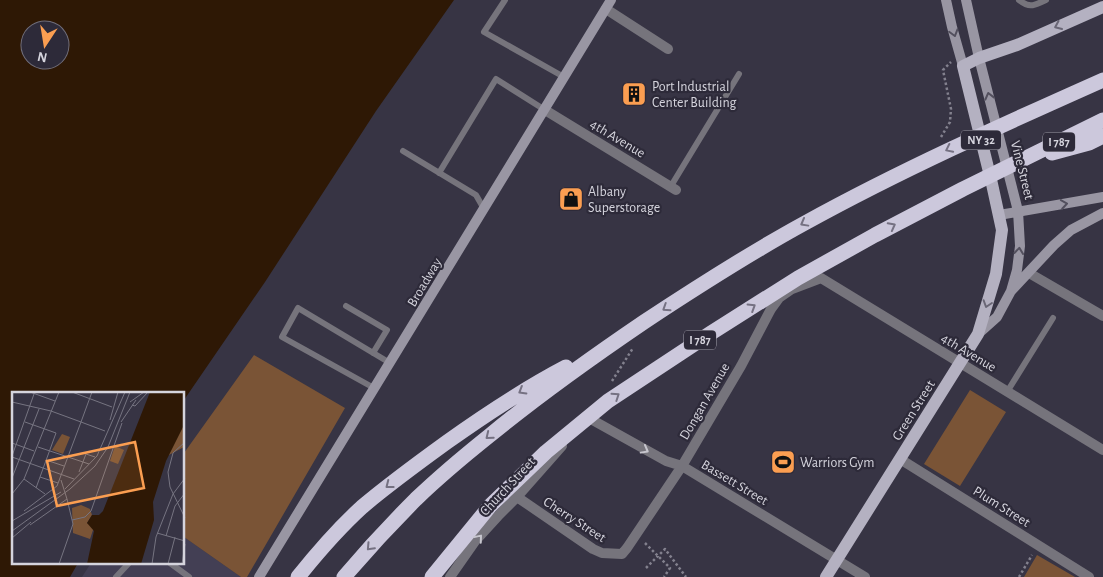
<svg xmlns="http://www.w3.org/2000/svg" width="1103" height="577" font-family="'Alegreya Sans',sans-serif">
<rect width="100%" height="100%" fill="#373444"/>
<path fill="#433f54" d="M184 537 241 577H82L91 563H184Z"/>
<path fill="#7a5436" d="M254 355 345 408 247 577H241L184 537V453Z
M970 390 1006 412 960 486 924 464Z
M1037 555 1075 577H1024Z"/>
<path fill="#2e1805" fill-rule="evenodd" d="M0 0H454L376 111 265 282 184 400V393H14V563H78L70 577H0ZM30 30H60V60H30Z"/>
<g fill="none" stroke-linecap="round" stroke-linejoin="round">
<path stroke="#83818e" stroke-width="2.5" stroke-dasharray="2.5 2.5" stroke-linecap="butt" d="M941 137 950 122 951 109 943 70 951 62
M612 381 633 348
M645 543 670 568 664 577
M646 568 665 549 686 577
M1019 577 1032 555"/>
<path stroke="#76747c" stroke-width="6" d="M505 0 484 32 564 77
M1019 0C1031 9 1034 5 1046 0
M403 151 476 195 484 209
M439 173 496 79 545 110
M671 186 739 74
M346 306 387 330 373 353
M374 388 282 337 298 308 390 363
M1007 392 1053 318
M170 563 189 577
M116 577 129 563"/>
<path stroke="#76747c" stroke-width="10" d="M606 9 668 49
M545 110 676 190
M1029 273 1103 316
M585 420 587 417 666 461 682 466 865 577
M900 459 1089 577
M517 497 593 549 602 553 622 554 627 548 682 466 741 366 771 309 779 298 792 289 821 278 1103 450
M450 577 476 540 498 516 517 497 562 446"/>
<path stroke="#9996a3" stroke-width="10" d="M946 0 952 27 963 66
M966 0 979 58 1018 211 1020 246 1017 270 1011 291
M999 215 1103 197
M978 334 997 317 1011 291 1054 245 1071 230 1103 213
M259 577 611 0"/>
<path stroke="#b4b1c1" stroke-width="12" d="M826 577 978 334 996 274 1002 230 992 184 963 66 979 58 1017 45 1103 7"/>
<path stroke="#ccc8dc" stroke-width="15" d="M1052 153 1089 143 1103 136
M298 577C318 552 339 528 362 507 389 484 418 463 447 442 485 415 524 389 566 367
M344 577C367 550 391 524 416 499 439 477 464 456 489 436 539 395 591 358 644 322 697 287 750 253 805 223 901 170 1002 125 1103 80
M432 577 490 506 546 452 608 401 711 333 798 278 875 235 963 189 1103 120"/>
</g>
<defs><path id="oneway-chevron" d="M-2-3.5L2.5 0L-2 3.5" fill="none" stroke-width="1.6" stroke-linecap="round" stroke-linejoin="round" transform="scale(1.25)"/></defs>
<g stroke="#6a6776">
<use href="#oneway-chevron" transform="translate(1058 26) rotate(156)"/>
<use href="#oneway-chevron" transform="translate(987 304) rotate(108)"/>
</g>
<g stroke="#53505e">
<use href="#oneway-chevron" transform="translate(954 33) rotate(74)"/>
<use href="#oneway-chevron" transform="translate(989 96) rotate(-104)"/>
<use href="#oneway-chevron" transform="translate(1064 204) rotate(-9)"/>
<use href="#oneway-chevron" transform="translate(1019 251) rotate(-84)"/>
</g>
<g stroke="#757182">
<use href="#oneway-chevron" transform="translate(949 149) rotate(154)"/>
<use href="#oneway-chevron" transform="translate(804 223) rotate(151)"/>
<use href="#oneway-chevron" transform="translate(892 226) rotate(-28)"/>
<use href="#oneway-chevron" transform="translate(752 307) rotate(-32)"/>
<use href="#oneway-chevron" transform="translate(666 308) rotate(147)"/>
<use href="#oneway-chevron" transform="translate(522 391) rotate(149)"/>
<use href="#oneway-chevron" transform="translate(616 396) rotate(-34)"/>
<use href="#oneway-chevron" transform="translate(489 436) rotate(141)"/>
<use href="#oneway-chevron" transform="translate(389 485) rotate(142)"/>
<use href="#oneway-chevron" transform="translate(370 547) rotate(133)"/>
</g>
<g stroke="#c7c6ce">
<use href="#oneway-chevron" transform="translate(645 450) rotate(29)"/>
<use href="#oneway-chevron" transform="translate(479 538) rotate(-50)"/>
</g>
<defs>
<symbol id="building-square" viewBox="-11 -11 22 22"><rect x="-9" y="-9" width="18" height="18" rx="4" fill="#fb9e51" stroke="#2d2a39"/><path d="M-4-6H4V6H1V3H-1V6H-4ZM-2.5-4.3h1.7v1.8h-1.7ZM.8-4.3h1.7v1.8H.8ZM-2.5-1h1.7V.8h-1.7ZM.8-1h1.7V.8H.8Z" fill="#111"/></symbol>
<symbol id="shop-square" viewBox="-11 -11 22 22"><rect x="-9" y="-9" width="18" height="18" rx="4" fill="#fb9e51" stroke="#2d2a39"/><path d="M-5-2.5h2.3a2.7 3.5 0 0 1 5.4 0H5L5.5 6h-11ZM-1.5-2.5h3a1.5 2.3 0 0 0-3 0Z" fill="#111"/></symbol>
<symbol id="stadium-square" viewBox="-11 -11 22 22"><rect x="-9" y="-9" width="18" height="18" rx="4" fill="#fb9e51" stroke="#2d2a39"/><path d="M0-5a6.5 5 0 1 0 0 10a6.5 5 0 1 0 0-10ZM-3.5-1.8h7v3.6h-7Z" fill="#111"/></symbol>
</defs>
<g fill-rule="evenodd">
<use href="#building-square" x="620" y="80" width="28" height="28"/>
<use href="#shop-square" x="557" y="185" width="28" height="28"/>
<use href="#stadium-square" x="769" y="448" width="28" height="28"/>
</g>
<g text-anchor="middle" stroke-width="4.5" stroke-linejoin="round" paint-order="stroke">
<g fill="#2d2a39" stroke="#a3a1ac" stroke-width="1">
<rect x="961" y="130.5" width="40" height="19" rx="4"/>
<rect x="1043" y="132.5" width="32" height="19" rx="4"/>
<rect x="684" y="330.5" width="32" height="19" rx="4"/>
</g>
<g font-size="12" font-weight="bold" fill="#d5d4dd">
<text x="981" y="144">NY 32</text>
<text x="1059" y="146">I 787</text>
<text x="700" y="344">I 787</text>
</g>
<g font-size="14" fill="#d5d4dd" stroke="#2d2a39" text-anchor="start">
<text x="652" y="91">Port Industrial<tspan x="652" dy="16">Center Building</tspan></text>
<text x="588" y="196">Albany<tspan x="588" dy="16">Superstorage</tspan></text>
<text x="800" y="467">Warriors Gym</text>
</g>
<g font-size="14" fill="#d5d4dd" stroke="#2d2a39">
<text transform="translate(618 138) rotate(31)" y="5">4th Avenue</text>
<text transform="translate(1023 170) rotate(76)" y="5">Vine Street</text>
<text transform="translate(424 282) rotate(-59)" y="5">Broadway</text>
<text transform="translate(969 352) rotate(31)" y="5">4th Avenue</text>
<text transform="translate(704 401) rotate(-60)" y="5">Dongan Avenue</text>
<text transform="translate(913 410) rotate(-58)" y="5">Green Street</text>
<text transform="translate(735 482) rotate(31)" y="5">Bassett Street</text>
<text transform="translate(507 486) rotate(-47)" y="5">Church Street</text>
<text transform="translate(1002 506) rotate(32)" y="5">Plum Street</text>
<text transform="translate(575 519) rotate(33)" y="5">Cherry Street</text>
</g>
</g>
<g transform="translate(12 392)">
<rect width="172" height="172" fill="#373444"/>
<path d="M172 27V55L153 65ZM50 42 58 45 51 62 40 58ZM103 54 112 58 106 72 98 69ZM69 113 78 117 80 123 75 131 82 135 78 147 61 141 60 116Z" fill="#7a5436"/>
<path d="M138 0H172V33L154 69 141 110 142 128 129 172H75L82 139 75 131 80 123H87L91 119Z" fill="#2e1805"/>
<path fill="none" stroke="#767481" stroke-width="1" d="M18 0 43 9M60 0 100 15M80 0 69 30 93 39M0 10 39 19M118 10 132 0M120 13 123 14 136 0M98 28 106 0M13 30 44 41 24 96M109 30 124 8M173 50 161 61 156 80 158 95 173 126M0 51 22 59M26 55 77 72M0 64 22 2M0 65 62 87M34 68 52 74M67 80 74 62 83 65M28 85 46 91M0 86 27 17M12 87 33 102M53 97 85 64 113 0M0 102 12 87 47 0M161 102 173 86M12 119 45 94 69 30 39 19M60 128 73 125 79 119 110 31M0 129 49 100M18 133 55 107 49 88M0 139 58 97 83 74 96 55 118 0M145 141 173 149M154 144 163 114 173 101M0 146 19 130M47 172 61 132 55 107M140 172 144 145 161 102M156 172 163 145M170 172 173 152"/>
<path fill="#fb9e51" fill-opacity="0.15" stroke="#fb9e51" stroke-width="2.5" d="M123 50 132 96 45 114 35 69Z"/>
<rect width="172" height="172" fill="none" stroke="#d5d4dd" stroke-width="2.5"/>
</g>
<g transform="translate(45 45) rotate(192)"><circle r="24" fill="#2d2a39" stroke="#706e7b"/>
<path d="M0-4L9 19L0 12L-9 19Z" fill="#fb9e51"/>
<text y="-8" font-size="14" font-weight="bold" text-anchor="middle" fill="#d5d4dd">N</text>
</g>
</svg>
